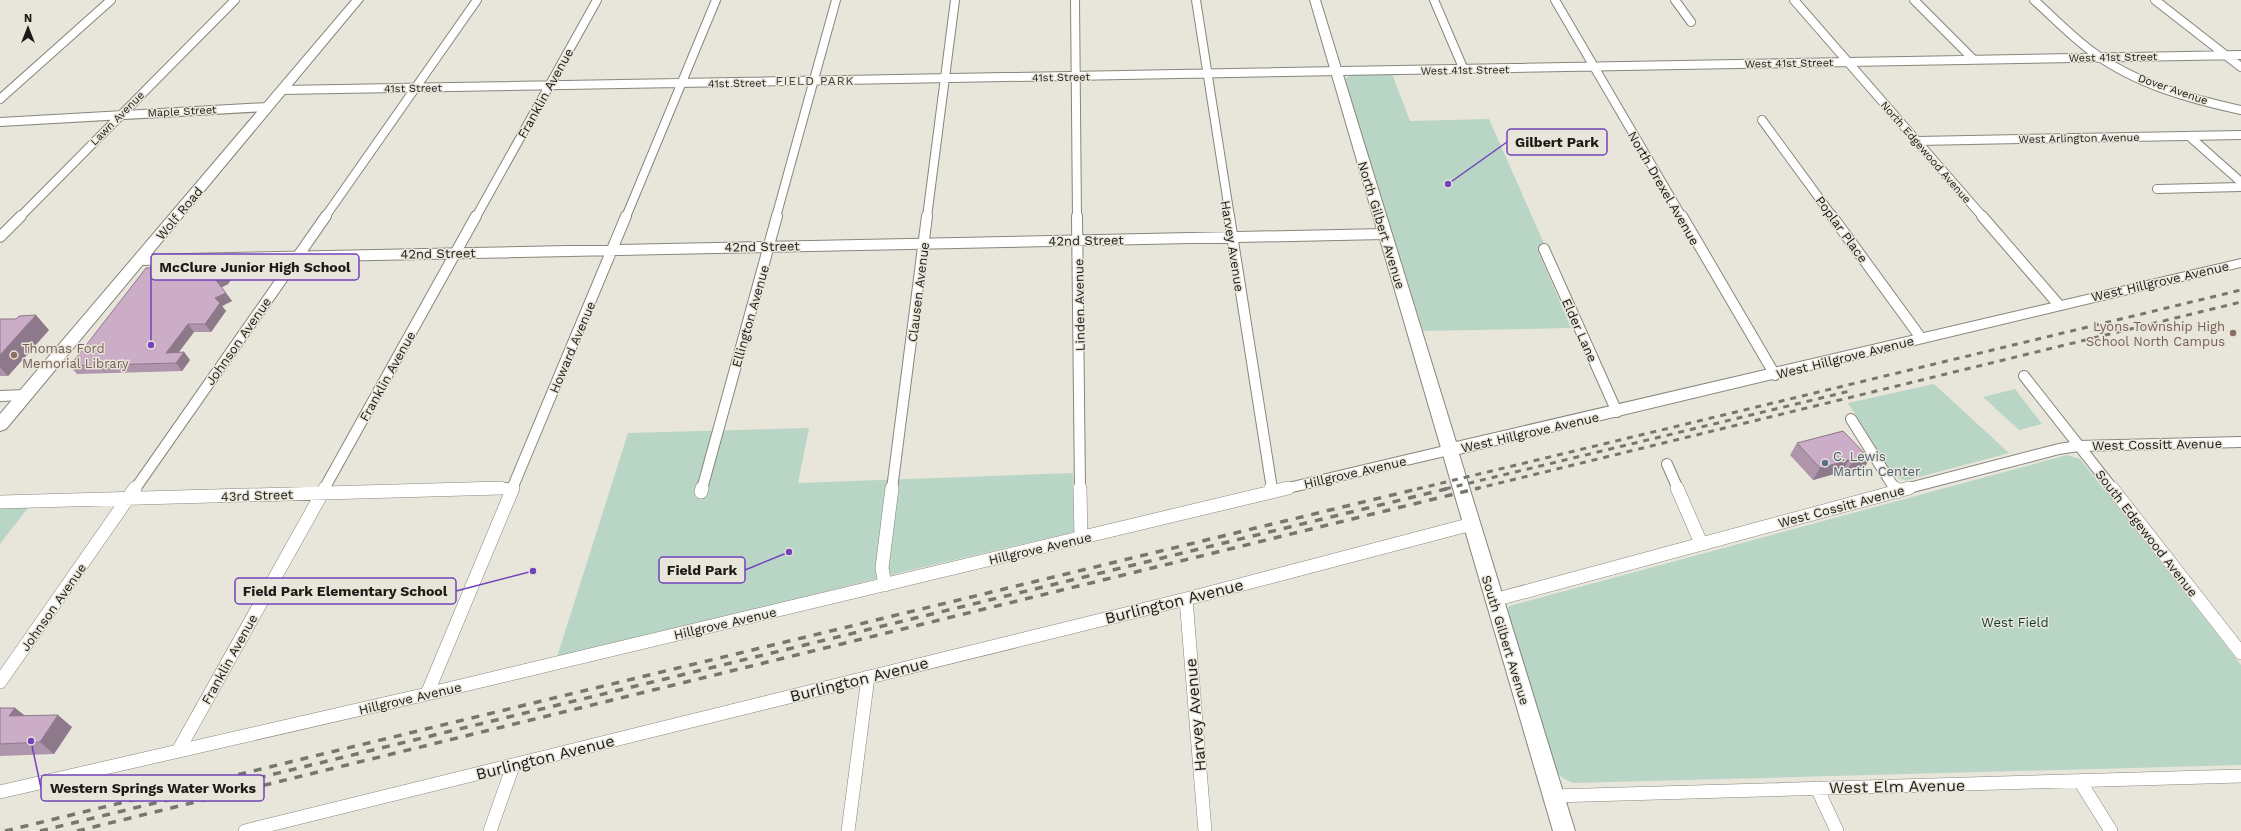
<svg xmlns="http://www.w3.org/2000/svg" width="2241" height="831" font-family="'Work Sans',sans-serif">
<rect width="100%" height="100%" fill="#e8e6da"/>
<path fill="#b9d5c5" d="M1392 74 1410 121 1489 119 1546 248H1537L1571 328 1423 331 1345 80 1347 77 1352 75Z
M1934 384 2009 453 1908 480 1900 479 1892 473 1848 403Z
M2015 389 2042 424 2019 430 1983 397Z
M809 428 798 483 1073 473 1074 532 903 572 556 660 628 433Z
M2067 455 2080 459 2241 665V765L1573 783 1564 779 1555 771 1507 614 1509 606Z
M0 508H28L0 544Z"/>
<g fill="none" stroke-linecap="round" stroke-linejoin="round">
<defs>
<path id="street-far2" d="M1075 0 1077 217
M1196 0 1230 217
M1434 0 1464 70
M1555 0 1682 217
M1675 0 1691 22
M1794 0 1983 217
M1914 0 1974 60
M2034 0C2054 18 2072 37 2094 53 2136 84 2190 99 2241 110
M2155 0 2241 67
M282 90 2241 55
M0 99 111 0
M1762 120 1833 217
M0 122 267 107
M2189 136 2241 182
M1917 141 2241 135
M2157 189 2241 187
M20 217 235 0
M325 217 477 0
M476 217 597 0
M626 217 716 0
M776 217 836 0
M927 217 955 0"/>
<path id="street-far1" d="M1077 216 1080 489
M1229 216 1272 489
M1682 216 1775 375
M1832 216 1921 338
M1982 216 2058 304
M0 237 21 216
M1544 249 1617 412
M140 260 1384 234
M2024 376 2113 489
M0 396 25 395
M1851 419 1895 489
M1667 464 1678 489
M135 489 326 216
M324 489 476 216
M464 489 514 488
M512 489 626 216
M702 489 777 216
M892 489 927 216
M1284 489 1449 450
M1905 489 2059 449 2078 446 2241 442"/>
<path id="street" d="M1080 488 1081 538
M1271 488 1272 492
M1677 488 1701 543
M1895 488 1897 492
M2112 488 2241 653
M701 492 702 488
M0 502 501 488
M885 585 882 568 892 488
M1186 599 1205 831
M1494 600 1909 488
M0 682 135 488
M427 694 513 488
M178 751 325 488
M2081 783 2111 831
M1817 788 1837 831
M0 792 427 694 1288 488
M1553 796 2241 776
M245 831 1186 599 1472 524
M490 831 513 766
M848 831 868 677"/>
<path id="secondary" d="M352 0H363L6 429 0 431V414Z
M1310 0H1320L1456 442 2241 259V267L1459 454 1575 831H1553Z"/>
</defs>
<use href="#street-far2" stroke="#87867b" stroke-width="10"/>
<use href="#street-far1" stroke="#87867b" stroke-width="12"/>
<use href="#street" stroke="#87867b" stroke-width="14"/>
<use href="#secondary" stroke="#87867b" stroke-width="2"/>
<use href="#street-far2" stroke="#fff" stroke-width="8"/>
<use href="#street-far1" stroke="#fff" stroke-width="10"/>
<use href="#street" stroke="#fff" stroke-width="13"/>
<use href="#secondary" fill="#fff" fill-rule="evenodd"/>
<path stroke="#77766e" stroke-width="3" stroke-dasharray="6 6" stroke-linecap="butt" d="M1417 489 2241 290
M1445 489 1850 391
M1475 489 2241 302"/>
<path stroke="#77766e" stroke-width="3.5" stroke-dasharray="8 8" stroke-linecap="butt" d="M5 831 1421 488
M40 831 1450 488
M77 831 1479 488"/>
</g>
<path fill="#af95ab" d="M236 273 228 284 221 287 232 301 222 306 226 311 211 332H194L179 352H184L190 360 182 371 77 374 70 366Z
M0 319 49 330 8 376H0Z
M1843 431 1862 471 1844 475 1841 472 1813 480 1790 455 1797 443Z
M0 708H15L25 716 72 727 54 754 0 756Z"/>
<path fill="#8e798b" d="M231 265 236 273 228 284 221 288 215 279Z
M226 293 232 301 222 306 226 311 211 332 205 324 215 298Z
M36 315 49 330 8 376 0 367V355Z
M188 324 194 332 172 361 166 353Z
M184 352 190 360 182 371 176 363Z
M1870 459 1862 471 1844 475 1852 463Z
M1849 460 1841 472 1813 480 1820 468Z
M15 708 29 719 9 716Z
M58 715 72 727 54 754 40 742Z"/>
<path fill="#cbadc7" stroke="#8e798b" d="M231 265 223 276 215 279 226 293 215 298 220 303 205 324H188L166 353 184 352 176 363 70 366 146 268Z
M36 315 0 355V319H16L19 316Z
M1843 431 1870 459 1852 463 1849 460 1820 468 1797 443Z
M0 708H15L9 716 58 715 40 742 0 744Z"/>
<g fill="#8d6e63" stroke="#e8e6da" stroke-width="1.5">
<circle cx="2233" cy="333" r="4"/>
<circle cx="14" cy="355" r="4"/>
</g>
<circle fill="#5c6f8a" stroke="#e8e6da" stroke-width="1.5" cx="1825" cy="463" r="4"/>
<g text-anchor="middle" stroke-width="3" stroke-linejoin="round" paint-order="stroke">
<g font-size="11" fill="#1c1b17" stroke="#e8e6da">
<text transform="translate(2113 57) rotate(-1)" y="4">West 41st Street</text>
<text transform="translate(1789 63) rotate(-1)" y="4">West 41st Street</text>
<text transform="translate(1465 70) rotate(-1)" y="4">West 41st Street</text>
<text transform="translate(1061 77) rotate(-1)" y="4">41st Street</text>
<text transform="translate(737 83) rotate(-1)" y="4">41st Street</text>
<text transform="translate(413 88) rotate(-1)" y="4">41st Street</text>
<text transform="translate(2173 89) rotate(19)" y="4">Dover Avenue</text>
<text transform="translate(182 111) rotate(-3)" y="4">Maple Street</text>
<text transform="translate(117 118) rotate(-45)" y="4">Lawn Avenue</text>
<text transform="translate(2079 138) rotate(-1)" y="4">West Arlington Avenue</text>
<text transform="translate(1926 152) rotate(49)" y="4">North Edgewood Avenue</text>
</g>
<g font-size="12" letter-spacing="1" fill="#45443a" stroke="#e8e6da">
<text x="815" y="85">FIELD PARK</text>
</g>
<g font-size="13" fill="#1c1b17" stroke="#e8e6da">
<text transform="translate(545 93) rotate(-61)" y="5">Franklin Avenue</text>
<text transform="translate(1664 188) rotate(60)" y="5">North Drexel Avenue</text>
<text transform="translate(179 213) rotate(-50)" y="5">Wolf Road</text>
<text transform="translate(1382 225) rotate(73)" y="5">North Gilbert Avenue</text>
<text transform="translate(1842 229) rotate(54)" y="5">Poplar Place</text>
<text transform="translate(1086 240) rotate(-1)" y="5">42nd Street</text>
<text transform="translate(762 246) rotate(-1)" y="5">42nd Street</text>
<text transform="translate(1233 246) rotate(81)" y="5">Harvey Avenue</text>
<text transform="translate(438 253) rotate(-1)" y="5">42nd Street</text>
<text transform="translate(2160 281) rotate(-13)" y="5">West Hillgrove Avenue</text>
<text transform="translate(918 292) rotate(-83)" y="5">Clausen Avenue</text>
<text transform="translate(1079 305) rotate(-91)" y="5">Linden Avenue</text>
<text transform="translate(750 316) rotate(-74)" y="5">Ellington Avenue</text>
<text transform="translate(1580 330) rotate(66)" y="5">Elder Lane</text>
<text transform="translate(238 341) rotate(-55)" y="5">Johnson Avenue</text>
<text transform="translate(572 347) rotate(-67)" y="5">Howard Avenue</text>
<text transform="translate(1845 357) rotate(-14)" y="5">West Hillgrove Avenue</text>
<text transform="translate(387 376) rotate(-61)" y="5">Franklin Avenue</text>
<text transform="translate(1530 432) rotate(-13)" y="5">West Hillgrove Avenue</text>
<text transform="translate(2157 444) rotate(-1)" y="5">West Cossitt Avenue</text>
<text transform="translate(1355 472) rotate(-13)" y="5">Hillgrove Avenue</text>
<text transform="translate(257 495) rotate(-2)" y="5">43rd Street</text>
<text transform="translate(1841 506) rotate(-15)" y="5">West Cossitt Avenue</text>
<text transform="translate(2147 533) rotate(52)" y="5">South Edgewood Avenue</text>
<text transform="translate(1040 548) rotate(-13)" y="5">Hillgrove Avenue</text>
<text transform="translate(53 607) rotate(-55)" y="5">Johnson Avenue</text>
<text transform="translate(725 623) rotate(-13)" y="5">Hillgrove Avenue</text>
<text transform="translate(1506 640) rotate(73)" y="5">South Gilbert Avenue</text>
<text transform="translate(229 659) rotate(-61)" y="5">Franklin Avenue</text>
<text transform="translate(410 698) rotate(-13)" y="5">Hillgrove Avenue</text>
</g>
<g font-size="13" fill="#785e54" stroke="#e8e6da" text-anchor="end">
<text x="2225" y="331">Lyons Township High<tspan x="2225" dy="15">School North Campus</tspan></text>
<text x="22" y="353" text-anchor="start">Thomas Ford<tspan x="22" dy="15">Memorial Library</tspan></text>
</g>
<g font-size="13" fill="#4e5e75" stroke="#e8e6da" text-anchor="start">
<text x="1833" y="461">C. Lewis<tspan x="1833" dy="15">Martin Center</tspan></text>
</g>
<g font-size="13" fill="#0a3b26" stroke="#e8e6da">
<text x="2015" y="627">West Field</text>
</g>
<g font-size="16" fill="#1c1b17" stroke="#e8e6da">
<text transform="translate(1174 601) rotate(-14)" y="6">Burlington Avenue</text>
<text transform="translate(859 679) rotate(-14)" y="6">Burlington Avenue</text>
<text transform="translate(1195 715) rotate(-95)" y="6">Harvey Avenue</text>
<text transform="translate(545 757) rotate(-14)" y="6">Burlington Avenue</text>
<text transform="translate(1897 786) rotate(-1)" y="6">West Elm Avenue</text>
</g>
</g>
<path fill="none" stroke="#7243bb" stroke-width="1.5" d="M1448 184L1507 142M151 345L151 267M789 552L745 570M533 571L456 591M31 741L41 788"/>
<g fill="#7243bb" stroke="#e8e6da" stroke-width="1.5">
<circle cx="1448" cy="184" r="4"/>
<circle cx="151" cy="345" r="4"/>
<circle cx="789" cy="552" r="4"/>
<circle cx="533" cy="571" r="4"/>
<circle cx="31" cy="741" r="4"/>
</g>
<g fill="#e8e6da" stroke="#7243bb" stroke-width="1.5">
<rect x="1507" y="129" width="100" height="26" rx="4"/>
<rect x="151" y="254" width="208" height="26" rx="4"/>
<rect x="659" y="557" width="86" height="26" rx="4"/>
<rect x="235" y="578" width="221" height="26" rx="4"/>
<rect x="41" y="775" width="223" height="26" rx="4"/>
</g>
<g font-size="14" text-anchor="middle" font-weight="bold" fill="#1c1b17">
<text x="1557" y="147">Gilbert Park</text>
<text x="255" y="272">McClure Junior High School</text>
<text x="702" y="575">Field Park</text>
<text x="345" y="596">Field Park Elementary School</text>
<text x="153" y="793">Western Springs Water Works</text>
</g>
<g transform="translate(28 28)" stroke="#e8e6da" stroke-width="3" paint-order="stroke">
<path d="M0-3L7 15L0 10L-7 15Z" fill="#1c1b17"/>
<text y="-6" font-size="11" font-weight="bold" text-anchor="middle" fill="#1c1b17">N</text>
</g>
</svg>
